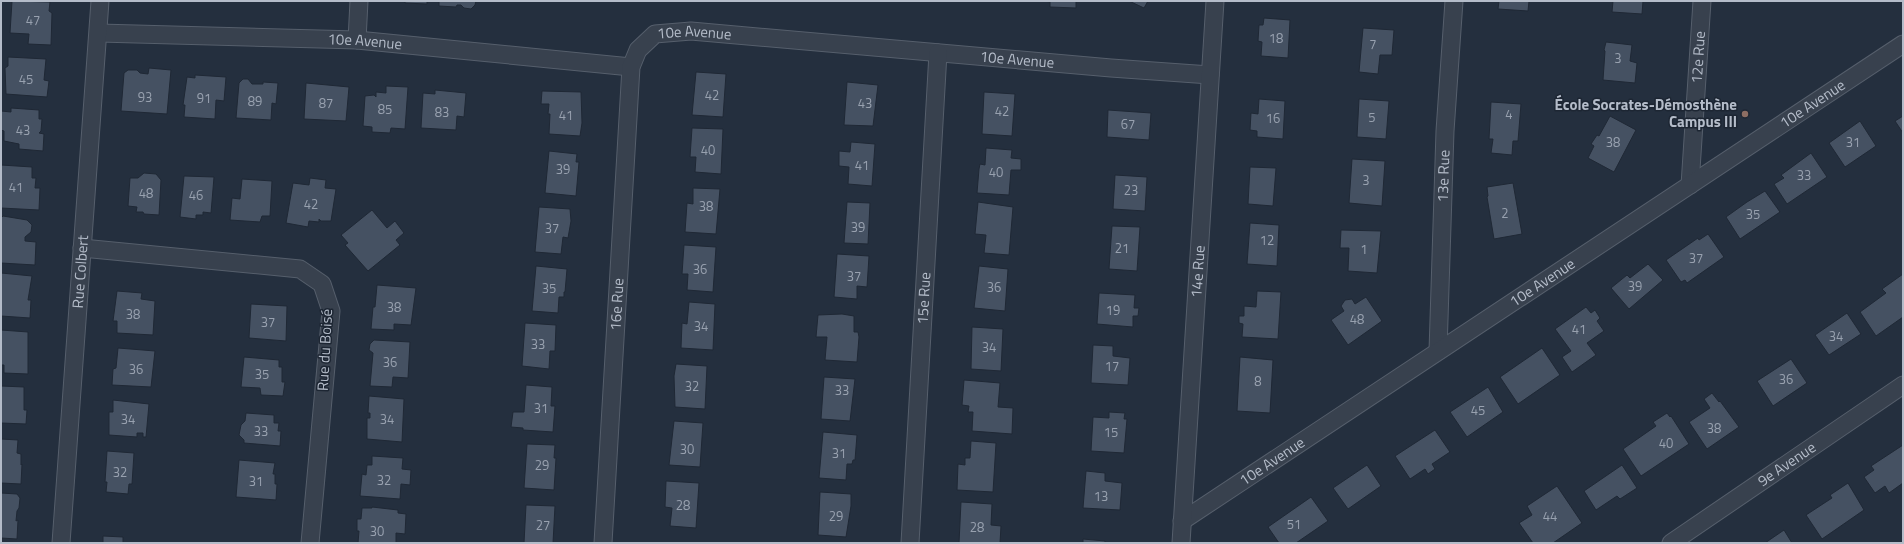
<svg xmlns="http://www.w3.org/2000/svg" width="1904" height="544" font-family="'Titillium Web',sans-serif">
<rect width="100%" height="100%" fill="#242f3e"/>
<path fill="#455162" stroke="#1f2835" d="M12 1 50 2 49 11 52 13 51 45 28 44 29 34 10 33Z
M405 1H427V4L405 3Z
M439 1H476L475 5 471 9 464 8 461 5H457L456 7 439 6Z
M1044 1H1076V8L1050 7V2Z
M1129 1H1148L1144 8Z
M1499 1H1529L1528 11 1498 9Z
M1613 1H1643L1642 14 1612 12Z
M1264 18 1290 20 1288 58 1261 56 1262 42 1258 41 1259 25H1263Z
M1363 28 1394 30 1392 55H1380L1378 74 1359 72Z
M1606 42 1632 45 1630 61 1637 63 1635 83 1603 80 1605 51 1604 50Z
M8 57 46 59 44 80 49 81 47 97 6 94 5 68 8 66Z
M149 68 171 70 167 114 121 111 124 73 128 70H137L140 73 148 74Z
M696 72 726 74 723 117 692 115Z
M195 75 226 77 224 101 216 100 215 119 184 117 185 105H183L187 77 195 78Z
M243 79H248L252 84H263V82L278 83 276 104 272 103 271 120 236 118 239 83Z
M847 82 878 85 873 126 844 125Z
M306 83 349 87 346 121 304 119Z
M386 86 408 87 405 129 391 128 390 133 372 132V127L363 126 365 96 374 95 376 97V92L386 93Z
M435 90 466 93 464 117 457 116 456 130 421 128 423 93 435 94Z
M542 91 581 92 582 123 580 136 549 134 550 114H548L549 104H541Z
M984 92 1015 94 1012 136 982 134Z
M1259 99 1285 101 1283 139 1257 137V131L1250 130 1251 113 1258 114Z
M1359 99 1389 101 1386 139 1357 137Z
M1491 102 1521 104 1518 141H1513L1512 155 1491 153 1493 139H1489Z
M11 108 39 110V119H42L41 131 39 133 44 134 43 151 19 149V144L4 141V131L1 130V111L11 112Z
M1108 110 1151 113 1149 140 1107 137Z
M1610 116 1636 130 1614 172 1588 158 1594 146 1591 144 1597 135 1599 136Z
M1903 116V133L1895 121Z
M1860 121 1876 146 1845 167 1829 143Z
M692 128 723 129 721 174 695 172 696 157H690Z
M851 142 875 144 872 186 848 184 849 167 839 166V151L850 152Z
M986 148 1012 150 1011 158 1021 159V170H1011L1009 195 977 193 979 169 980 164 985 165Z
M549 151 577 154 576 162H579L576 196 545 193Z
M1811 153 1827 177 1787 204 1774 184 1784 178 1781 175Z
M1352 159 1385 161 1382 206 1349 203Z
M1 165 32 167V178H36L35 188H40L39 210 1 208Z
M1250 167 1276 168 1273 206 1248 204Z
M144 173 156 174 161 180 159 215 144 214 143 212H136L137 207 128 206 130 178H138Z
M1115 175 1147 177 1145 211 1113 209Z
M184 176 214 177 211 213 203 212V215H196V219L180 217Z
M310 178 326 180 325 188 336 189 331 221H321L319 219V222L309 221 308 227 286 223 293 183 309 185Z
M242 179 272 181 270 216H262L260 222 230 220 232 198 240 199Z
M1513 183 1522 234 1494 239 1487 197 1488 196 1487 187Z
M693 188 720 189 716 234 685 232 687 203 693 204Z
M1765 191 1780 212 1740 239 1726 217 1747 202Z
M847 202 870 203 868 244 844 243Z
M978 202 1013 207 1009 255 984 253 986 235 975 234Z
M539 207 570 209 571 221 568 238 563 237 561 254 535 252Z
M372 210 387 228 395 221 404 233 396 240 400 245 368 271 345 245 348 243 341 235Z
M3 216 27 220 32 225 31 232 25 237V241L36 242 35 265 1 263V218Z
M1250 223 1279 225 1277 266 1247 264Z
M1112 226 1140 227 1137 271 1109 269Z
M1341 230 1381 231 1377 273 1348 271 1349 248H1340Z
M1708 234 1724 257 1687 283 1685 280 1681 282 1666 260 1698 238 1699 240Z
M684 245 716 247 713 292 687 290 688 274H682Z
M837 254 869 256 867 287 857 286V299L834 297Z
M1648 264 1663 280 1629 309 1611 288 1627 275 1630 278Z
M536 266 567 269 565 292H564V297H559L558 313 532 311Z
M979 266 1008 269 1005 311 974 308Z
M1 273 32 276 28 300H31L30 318 1 316Z
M1903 274V317L1876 336 1860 312 1886 293 1882 289Z
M377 285 416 288 411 325 394 324V330L371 329 373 307H375Z
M117 291 142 293 141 299 155 301 153 335 117 333V321H113Z
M1257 291 1281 292 1278 339 1242 337 1243 324 1239 323V316H1244V306L1256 307Z
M1099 293 1135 295 1134 308H1139L1138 316H1133V327L1097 324Z
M1366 297 1382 321 1348 345 1331 320 1344 311 1341 306 1345 300 1352 299 1355 304Z
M689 302 715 304 713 350 681 348 682 323 687 324Z
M251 304 287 306 286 341 249 338Z
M1586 307 1591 313 1595 310 1600 318 1597 321 1604 331 1587 343 1596 355 1572 372 1562 357 1571 351 1555 329Z
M1847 313 1861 334 1829 355 1815 335Z
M842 314 854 316V332H858L859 337 857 362 825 360 827 337H816L818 315Z
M525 323 556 325 555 351H550L549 369 522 366Z
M972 327 1003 329 1001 371 971 369Z
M1 330 28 332V374L4 373V365H1Z
M374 340 410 342 408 378 393 377 392 387 370 386 373 353 369 350 370 344Z
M1093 345 1113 346V356L1130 358 1128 385 1091 383Z
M118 348 155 351 151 387 112 385 113 369 116 368Z
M1542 348 1560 375 1518 404 1500 377Z
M244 357 279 360V367H282V382H285L283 396 261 395 260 388 241 387Z
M1240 357 1273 360 1270 413 1237 411Z
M1791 359 1807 383 1773 406 1757 381Z
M676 364 707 366 705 409 675 407 674 376Z
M824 377 855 379 850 421 821 419Z
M964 380 1000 383 998 407 1013 408 1012 434 972 431 973 412H968L969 406 962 405Z
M526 385 552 387 551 406H555L553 432 523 430V428L511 427 513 412H524Z
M1 386 24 387V410H27L26 424 1 423Z
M1488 387 1503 412 1467 437 1450 412Z
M1712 393 1719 402 1720 401 1739 427 1707 449 1689 422 1710 408 1704 399Z
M369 396 404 399 402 442 367 439V418H370V413H368Z
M113 400 149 404 146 437H143V433H137V437L109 435V412H113Z
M1109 412 1125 413 1124 419H1127L1124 453 1091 451 1093 417 1109 418Z
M246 413 274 415V423H279L278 431H281L280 446 244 443V440L239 435 241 425 245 421Z
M1667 413 1670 417 1671 416 1689 444 1641 476 1623 449 1656 426 1653 422Z
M674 421 703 423 700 467 669 465Z
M1435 430 1450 452 1432 464 1435 469 1428 474 1425 469 1410 479 1395 456Z
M823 432 857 435 855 460H853L852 464H847L846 480 819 478Z
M1 439 18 440 17 453 21 454V465L22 464 21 484 1 483Z
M971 441 996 443 993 492 957 490 958 464 965 465V458H970Z
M527 444 555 445 554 458H556L554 490 524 488Z
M1903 445V483L1889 493 1885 486 1875 493 1864 477 1874 470 1871 466Z
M107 451 134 453 132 484H129L128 494 106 492 107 482H105Z
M372 456 403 458 402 469 411 470 410 485 401 484 400 499 360 496 362 474 366 475 367 465H372Z
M239 460 275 463 273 474H275V484H277L276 500 236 497Z
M1367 465 1381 486 1348 509 1333 488Z
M1622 465 1637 488 1620 499 1617 496 1596 510 1584 491Z
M1086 471 1105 473V481L1122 483 1120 510 1083 508Z
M666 481 699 483 696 528 670 526 672 508 665 507Z
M1848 483 1864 510 1822 539 1806 515 1832 498 1830 495Z
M1557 486 1582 523 1553 543H1533L1519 523 1532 515 1527 506Z
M820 492 851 494V506L846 537 818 535Z
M1 493 17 494 20 498 19 508 17 511 16 521 18 520 17 539 1 538Z
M1311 497 1328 521 1296 543H1279L1268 527Z
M961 502 992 504 991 525 1001 526 1000 543H959Z
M526 505 555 506 553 543H524Z
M372 507 398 510V513L406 514 405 534 396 533V543H358L359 531H357V519H361L362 508H372Z
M1784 530 1792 543H1765Z
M103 536 123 537V543H103Z
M1083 539 1105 541V543H1083Z"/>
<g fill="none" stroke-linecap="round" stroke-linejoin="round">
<defs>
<g id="minor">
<path id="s1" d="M99 33 357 40 631 67"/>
<path d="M357 40 359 1"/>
<path id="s2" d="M1690 185 1702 1"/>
<path d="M82 248 300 269 322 284 331 311 310 543"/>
<path id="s3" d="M1438 351 1445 131 1454 1"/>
<path id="s4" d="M1182 521 1903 44"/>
<path id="s5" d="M61 543 100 1"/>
<path id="s6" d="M603 543 631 67 638 50 655 34 691 31 1111 68 1210 75"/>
<path id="s7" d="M910 543 938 53"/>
<path id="s8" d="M1181 543 1215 1"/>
<path id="s9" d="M1671 543 1903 385"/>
</g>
</defs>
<use href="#minor" stroke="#565f6c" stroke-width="19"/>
<use href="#minor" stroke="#38414e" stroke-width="17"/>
</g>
<circle fill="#8d6e63" stroke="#1d2633" stroke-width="1.5" cx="1745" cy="114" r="4"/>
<g text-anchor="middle" stroke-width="3" stroke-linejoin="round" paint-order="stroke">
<g font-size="13" fill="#98a1af">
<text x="33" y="25">47</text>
<text x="1276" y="43">18</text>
<text x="1373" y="49">7</text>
<text x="1618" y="63">3</text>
<text x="26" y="84">45</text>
<text x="712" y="100">42</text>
<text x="145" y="102">93</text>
<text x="204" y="103">91</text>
<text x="255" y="106">89</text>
<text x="326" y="108">87</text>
<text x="865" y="108">43</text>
<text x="385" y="114">85</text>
<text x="1002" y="116">42</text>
<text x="442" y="117">83</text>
<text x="1509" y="119">4</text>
<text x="566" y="120">41</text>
<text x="1372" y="122">5</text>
<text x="1273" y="123">16</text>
<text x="1128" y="129">67</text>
<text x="23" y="135">43</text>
<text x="1613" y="147">38</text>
<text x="1853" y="147">31</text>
<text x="708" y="155">40</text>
<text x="862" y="170">41</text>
<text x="563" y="174">39</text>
<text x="996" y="177">40</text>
<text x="1804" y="180">33</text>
<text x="1366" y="185">3</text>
<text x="16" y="192">41</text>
<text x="1131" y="195">23</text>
<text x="146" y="198">48</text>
<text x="196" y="200">46</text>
<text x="311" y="209">42</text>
<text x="706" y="211">38</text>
<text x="1505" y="218">2</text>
<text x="1753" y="219">35</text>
<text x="858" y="232">39</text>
<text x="552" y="233">37</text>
<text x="1267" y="245">12</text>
<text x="1122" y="253">21</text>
<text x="1364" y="254">1</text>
<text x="1696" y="263">37</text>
<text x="700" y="274">36</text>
<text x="854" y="281">37</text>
<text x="1635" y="291">39</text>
<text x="994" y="292">36</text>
<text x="549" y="293">35</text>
<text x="394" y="312">38</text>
<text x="1113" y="315">19</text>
<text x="133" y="319">38</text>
<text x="1357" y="324">48</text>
<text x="268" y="327">37</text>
<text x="701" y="331">34</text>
<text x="1579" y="334">41</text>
<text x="1836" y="341">34</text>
<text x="538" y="349">33</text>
<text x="989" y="352">34</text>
<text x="390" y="367">36</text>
<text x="1112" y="371">17</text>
<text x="136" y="374">36</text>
<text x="262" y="379">35</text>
<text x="1786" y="384">36</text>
<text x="1258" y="386">8</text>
<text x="692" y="391">32</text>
<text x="842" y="395">33</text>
<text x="541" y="413">31</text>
<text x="1478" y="415">45</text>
<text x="128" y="424">34</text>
<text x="387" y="424">34</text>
<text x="1714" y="433">38</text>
<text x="261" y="436">33</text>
<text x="1111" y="437">15</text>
<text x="1666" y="448">40</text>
<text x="687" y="454">30</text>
<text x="839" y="458">31</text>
<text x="542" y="470">29</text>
<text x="120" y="477">32</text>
<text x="384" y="485">32</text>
<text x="256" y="486">31</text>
<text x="1101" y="501">13</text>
<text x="683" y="510">28</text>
<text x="836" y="521">29</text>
<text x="1550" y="521">44</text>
<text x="1294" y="529">51</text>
<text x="543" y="530">27</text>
<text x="977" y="532">28</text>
<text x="377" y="536">30</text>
</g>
<g font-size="15" fill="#b4bcc9" stroke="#1d2633">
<text dy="5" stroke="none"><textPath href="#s6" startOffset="558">10e Avenue</textPath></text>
<text dy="5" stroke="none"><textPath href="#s1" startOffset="266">10e Avenue</textPath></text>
<text dy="5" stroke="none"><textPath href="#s2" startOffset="128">12e Rue</textPath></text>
<text dy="5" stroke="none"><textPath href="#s6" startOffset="882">10e Avenue</textPath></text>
<text dy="5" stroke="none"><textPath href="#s4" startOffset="756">10e Avenue</textPath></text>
<text dy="5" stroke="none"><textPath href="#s3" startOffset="175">13e Rue</textPath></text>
<text dy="5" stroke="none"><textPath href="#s5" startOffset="272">Rue Colbert</textPath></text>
<text dy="5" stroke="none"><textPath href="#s8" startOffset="272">14e Rue</textPath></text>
<text dy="5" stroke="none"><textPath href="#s4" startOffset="432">10e Avenue</textPath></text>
<text dy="5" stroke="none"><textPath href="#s7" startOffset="245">15e Rue</textPath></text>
<text dy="5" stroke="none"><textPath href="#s6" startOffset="239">16e Rue</textPath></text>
<text transform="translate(325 350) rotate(-87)" y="5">Rue du Boisé</text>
<text dy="5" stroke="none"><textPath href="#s4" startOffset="108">10e Avenue</textPath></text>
<text dy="5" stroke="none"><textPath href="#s9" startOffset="140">9e Avenue</textPath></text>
</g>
<g font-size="15" font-weight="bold" fill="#b4bcc9" stroke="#1d2633" text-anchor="end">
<text x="1737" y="110">École Socrates-Démosthène<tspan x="1737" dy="17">Campus III</tspan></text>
</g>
</g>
<rect width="1904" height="544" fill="none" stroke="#b4bcc9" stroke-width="4"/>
</svg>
